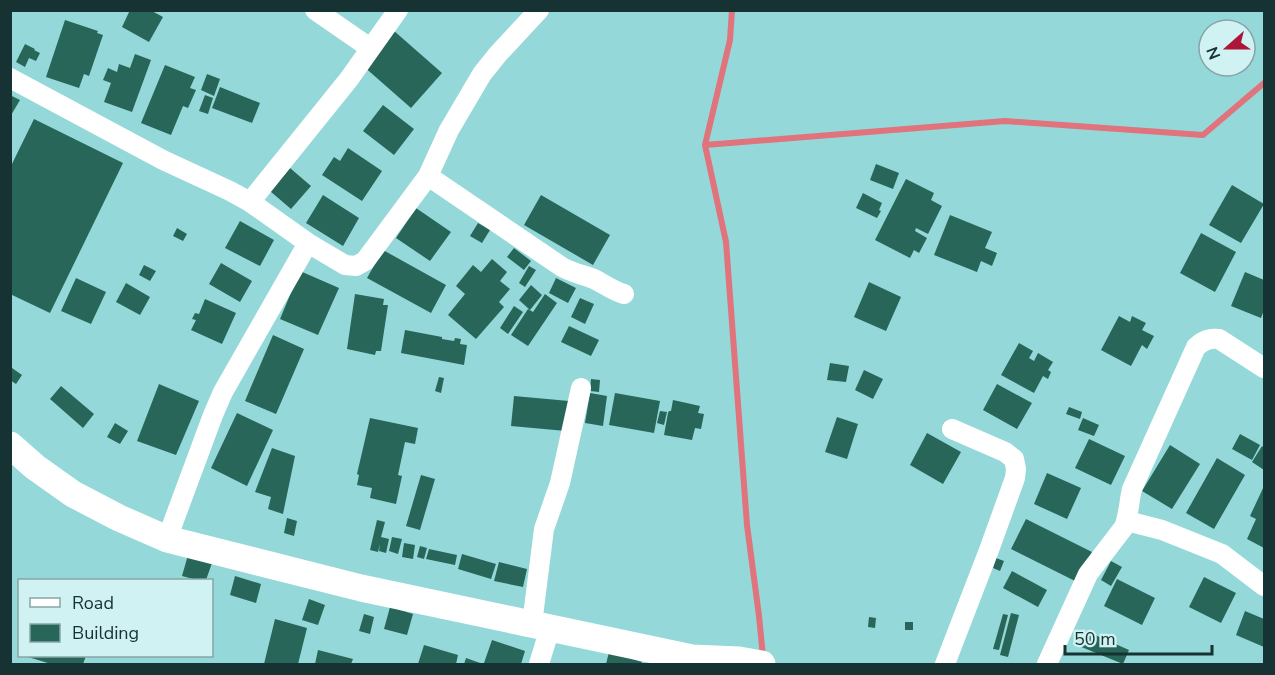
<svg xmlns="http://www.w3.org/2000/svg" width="1275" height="675" font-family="'Nunito Sans',sans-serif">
<rect width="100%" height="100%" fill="#94d8d9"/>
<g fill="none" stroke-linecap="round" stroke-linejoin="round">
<path stroke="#e0737b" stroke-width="6" d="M732 10 730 40 705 145 726 242 747 525 759 616 763 657
M705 145 1005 121 1203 135 1264 83"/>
</g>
<path fill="#276658" d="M130 10H150L163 17 149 42 122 27Z
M65 20 98 31 97 33 103 35 89 76 84 74 79 88 46 77Z
M393 30 442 73 411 108 362 65Z
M25 44 35 49 34 50 40 53 36 61 29 58 25 67 16 62Z
M135 54 151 60 132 112 104 102 111 83 103 80 108 68 117 72 119 64 130 68Z
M165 65 195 77 190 88 196 90 188 108 183 106 171 135 141 123Z
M207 74 220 79 214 96 201 90Z
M220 87 260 103 252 123 212 108Z
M10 95 20 100 10 117Z
M205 95 213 98 208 114 199 111Z
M383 105 414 129 394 155 363 131Z
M34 119 123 163 50 313 10 294V168Z
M348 148 382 171 362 201 322 175 334 157 340 161Z
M876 164 899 173 893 189 870 180Z
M290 168 311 186 291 209 270 191Z
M906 179 934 193 931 200 942 206 928 234 916 228 915 231 927 238 919 253 914 250 910 258 875 240Z
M1232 185 1264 204 1241 243 1209 225Z
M863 193 882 203 879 210 881 211 877 218 856 208Z
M323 195 359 218 343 246 306 223Z
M541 195 610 235 593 265 524 225Z
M416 208 451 232 430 261 396 238Z
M950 215 992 232 985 248 997 253 992 266 981 261 977 272 934 255Z
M240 221 274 240 260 266 225 248Z
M478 223 490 230 482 243 470 236Z
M177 228 187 234 183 241 173 236Z
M1201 233 1236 252 1215 292 1180 273Z
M514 248 531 261 524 270 507 257Z
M383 250 446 285 431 313 367 278Z
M492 259 507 272 500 281 510 289 499 302 504 307 476 339 448 315 465 294 456 286 473 265 481 272Z
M221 263 252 281 240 302 209 284Z
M144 265 156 271 150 281 139 275Z
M529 266 536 270 525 287 519 283Z
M300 271 339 288 318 335 280 319Z
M1245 272 1264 280V310L1261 318 1231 306Z
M76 278 106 292 91 324 61 311Z
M556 278 576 288 568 303 549 293Z
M869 282 901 297 886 331 854 317Z
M126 283 150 297 140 315 116 302Z
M531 285 542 295 530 310 519 300Z
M355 294 384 299 383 305H388L381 351H376L375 355 347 349Z
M545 294 557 303 528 346 511 335 528 309 533 312Z
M580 298 594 304 585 324 571 317Z
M205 299 236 313 222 344 191 330 196 320 192 319 195 313 199 314Z
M514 306 523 312 508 334 500 328Z
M1119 316 1130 322 1132 316 1146 323 1142 330 1154 336 1147 349 1142 345 1131 366 1101 350Z
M569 326 599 340 591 356 561 342Z
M405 330 442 337V339L454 341 455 338 461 339 460 344 467 345 464 365 401 353Z
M273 335 304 349 276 414 245 401Z
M1019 343 1033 351 1029 358 1034 361 1038 353 1053 362 1048 370 1051 372 1048 379 1043 376 1034 393 1001 375Z
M830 363 849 366 846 382 827 380Z
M12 368 22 375 16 384 10 380V371Z
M864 370 883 379 873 399 855 390Z
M439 377 444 378 441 393 435 391Z
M591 379 600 380 599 392 590 391Z
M159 384 199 401 176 455 137 441Z
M997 384 1032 403 1017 429 983 410Z
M61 386 94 414 83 428 50 399Z
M590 393 607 396 603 426 585 423Z
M615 393 660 401 654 433 609 425Z
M514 396 569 401 566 431 511 426Z
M673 400 700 406 698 413 704 414 701 429 695 428 692 440 664 435 668 413 669 411H671Z
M1069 407 1082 412 1080 419 1066 414Z
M660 411 667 412 664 425 657 423Z
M237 413 273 430 247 486 211 468Z
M837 417 858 424 847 459 825 452Z
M370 418 418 428 415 444 405 442 398 475 402 476 396 504 370 498 372 488 357 485 359 475 357 474Z
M1083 418 1099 425 1094 436 1078 430Z
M115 423 128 431 120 444 107 437Z
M927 433 961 452 943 484 910 465Z
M1240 434 1260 445 1252 460 1232 449Z
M1089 439 1125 456 1111 485 1075 468Z
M1170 445 1200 464 1172 509 1142 491Z
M1262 446 1264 448V470L1252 462Z
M272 448 295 456 283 514 268 509 271 497 255 492Z
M1217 458 1245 475 1214 529 1186 513Z
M1047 473 1081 488 1067 519 1034 504Z
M421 475 435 479 420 530 406 526Z
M1264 486V548L1247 539 1256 519 1250 516Z
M287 518 297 521 294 536 284 533Z
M1026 519 1092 552 1077 582 1011 549Z
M377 520 385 522 381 537 389 539 386 553 379 551 380 544 378 552 370 550Z
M392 537 402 539 398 554 389 551Z
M404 543 415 545 413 559 402 557Z
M420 546 427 548 424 559 417 557Z
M429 549 457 555 455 565 426 559Z
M462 554 496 564 491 579 458 569Z
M188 555 212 563 206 580H197L182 576Z
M996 558 1004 561 1000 571 993 568Z
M1111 561 1122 567 1111 586 1101 580Z
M499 562 527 569 523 587 494 581Z
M1012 571 1047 590 1038 607 1003 588Z
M235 576 261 584 256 603 230 595Z
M1204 577 1236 593 1221 623 1189 607Z
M1117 579 1155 598 1142 625 1104 606Z
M309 599 325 605 318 625 302 620Z
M390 607 413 614 407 635 384 629Z
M1245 611 1264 619V647L1236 635Z
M1011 613 1019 615 1008 657 1000 655Z
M364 614 374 617 370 634 359 631Z
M1003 614 1008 615 999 650 993 649Z
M869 617 876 618 875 628 868 627Z
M275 619 307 628 298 664H264Z
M905 622H913V630H905Z
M1086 631 1129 650 1123 664 1079 646Z
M492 640 525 651 521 664H489L484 663Z
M424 645 458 655 456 664H418Z
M318 650 353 659 351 664H315Z
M609 652 642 662 641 664H606Z
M25 656H86L83 664H51Z
M466 658 483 664H464Z"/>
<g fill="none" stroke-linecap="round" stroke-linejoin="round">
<path stroke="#fff" stroke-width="20" d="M315 10 370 48
M10 78 163 160 230 191 250 202 308 243 345 265 356 266 365 261 428 176 449 130 482 74 498 54 539 10
M428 176 562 267C573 273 584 275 594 279 604 284 613 291 624 294
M250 202 349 79 398 10
M1127 521 1162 530 1222 554 1264 586
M167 539 213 415 223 392 308 243
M532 624 544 529 560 483 581 388
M539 664 550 628
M945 664 989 550 1015 478 1016 469 1014 459 1005 452 952 429
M1047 664 1088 574 1124 527C1129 515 1129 501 1132 489L1196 347C1204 340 1209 338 1219 339L1264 368"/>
<path stroke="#fff" stroke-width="27" d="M10 445 35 467 73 494 119 518 167 539 361 588 692 658 739 660 762 664"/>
</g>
<rect width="1275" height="675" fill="none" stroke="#163232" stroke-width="24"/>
<rect x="18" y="579" width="195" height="78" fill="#d1f2f2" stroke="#86a5a5" stroke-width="1.5"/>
<rect x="30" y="598" width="30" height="9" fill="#ffffff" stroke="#86a5a5" stroke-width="1.5"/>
<text x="72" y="609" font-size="18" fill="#163232">Road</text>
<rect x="30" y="624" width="30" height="18" fill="#276658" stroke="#86a5a5" stroke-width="1.5"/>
<text x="72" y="639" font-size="18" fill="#163232">Building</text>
<g transform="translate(1227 48) rotate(249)"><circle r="28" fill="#d1f2f2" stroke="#86a5a5" stroke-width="1.5"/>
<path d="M0-4.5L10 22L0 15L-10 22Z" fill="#ac1638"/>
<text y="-9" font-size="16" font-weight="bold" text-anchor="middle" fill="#163232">N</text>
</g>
<path d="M1065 645v9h147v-9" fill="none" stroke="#163232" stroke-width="3"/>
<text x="1074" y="645" font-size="18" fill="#163232" stroke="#d1f2f2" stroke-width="4.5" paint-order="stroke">50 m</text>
</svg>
